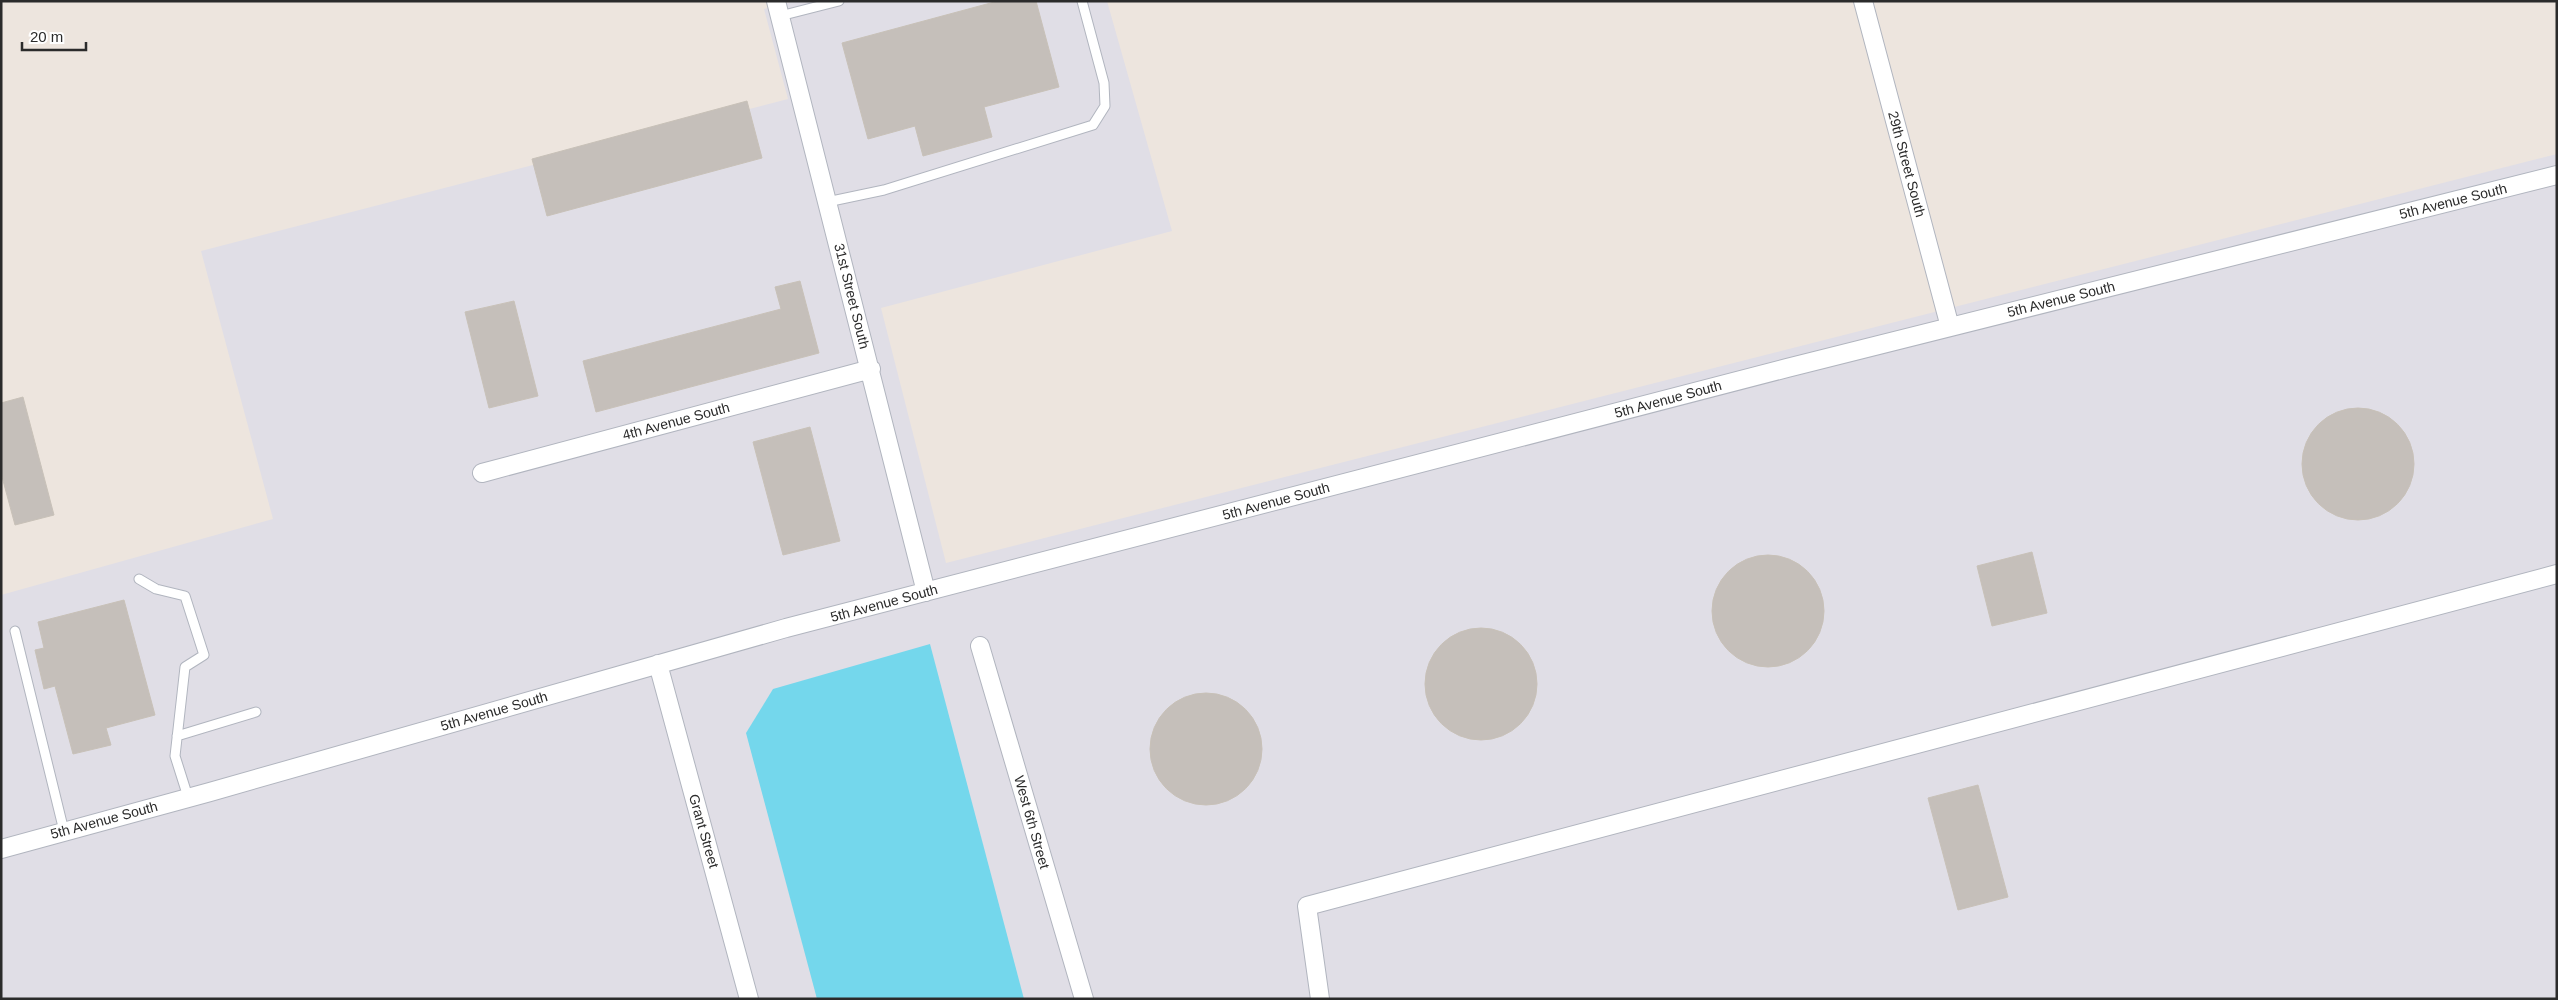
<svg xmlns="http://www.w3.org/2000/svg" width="2558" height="1000" font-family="Helvetica,sans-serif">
<rect width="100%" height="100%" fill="#ede5de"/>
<path fill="#e0dee6" d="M794 1H1107L1172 231 881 308 946 563 2557 154V999H1V595L273 519 201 251 788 99 764 9Z"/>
<path fill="#74d7ec" d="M930 644 1024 999H817L746 733 773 689Z"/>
<path fill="#c5bfba" stroke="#c8c1b8" d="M998 1H1036L1059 87 984 107 992 137 923 156 915 126 868 139 842 43Z
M747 101 762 158 547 216 532 159Z
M800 281 819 353 596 412 583 361 781 309 775 287Z
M514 301 538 396 489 408 465 312Z
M23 397 54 515 15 525 1 473V403Z
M2302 464a56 56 0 1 1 112 0a56 56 0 1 1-112 0Z
M810 427 840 541 783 555 753 442Z
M2032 552 2047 613 1992 626 1977 566Z
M1712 611a56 56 0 1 1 112 0a56 56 0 1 1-112 0Z
M124 600 155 715 106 728 111 745 73 754 55 686 44 689 35 650 44 648 38 622Z
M1425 684a56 56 0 1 1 112 0a56 56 0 1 1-112 0Z
M1150 749a56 56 0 1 1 112 0a56 56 0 1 1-112 0Z
M1978 785 2008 897 1958 910 1928 798Z"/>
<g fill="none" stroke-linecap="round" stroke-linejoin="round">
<defs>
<path id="service" d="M780 16 839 1
M827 202 884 190 1093 125 1105 106 1104 83 1082 1
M139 579 156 589 185 596 204 655 185 667 175 756 188 797
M15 631 64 831
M177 736 256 712"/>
<path id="minor" d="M776 1 926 592
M1863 1 1950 327
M482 473 871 369
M980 646 1084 999
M658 664 749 999
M1 849 210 792 786 628 1787 368 2557 175
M1320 999 1307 906 2557 574"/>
</defs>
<use href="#service" stroke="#b1b5bf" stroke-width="11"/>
<use href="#minor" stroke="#b1b5bf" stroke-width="20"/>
<use href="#service" stroke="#fff" stroke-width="9"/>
<use href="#minor" stroke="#fff" stroke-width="18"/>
</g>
<g text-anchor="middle" stroke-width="4.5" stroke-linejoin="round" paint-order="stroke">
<g font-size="14" fill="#2b2b2b" stroke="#fff">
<text transform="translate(1907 164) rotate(75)" y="5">29th Street South</text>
<text transform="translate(2453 201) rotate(-14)" y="5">5th Avenue South</text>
<text transform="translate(852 296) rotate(76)" y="5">31st Street South</text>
<text transform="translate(2061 299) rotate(-14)" y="5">5th Avenue South</text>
<text transform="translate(1668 399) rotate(-15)" y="5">5th Avenue South</text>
<text transform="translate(676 421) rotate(-15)" y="5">4th Avenue South</text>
<text transform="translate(1276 501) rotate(-15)" y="5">5th Avenue South</text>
<text transform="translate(884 603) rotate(-15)" y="5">5th Avenue South</text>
<text transform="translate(494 711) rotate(-16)" y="5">5th Avenue South</text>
<text transform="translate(104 820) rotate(-15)" y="5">5th Avenue South</text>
<text transform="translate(1032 822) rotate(74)" y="5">West 6th Street</text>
<text transform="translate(704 831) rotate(74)" y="5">Grant Street</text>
</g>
</g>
<rect width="2558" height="1000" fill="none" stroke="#2b2b2b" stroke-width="5"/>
<path d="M22 42v8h64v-8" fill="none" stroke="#2b2b2b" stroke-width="2.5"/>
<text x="30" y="42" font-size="15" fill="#2b2b2b" stroke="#ffffff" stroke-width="4" paint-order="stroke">20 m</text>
</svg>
